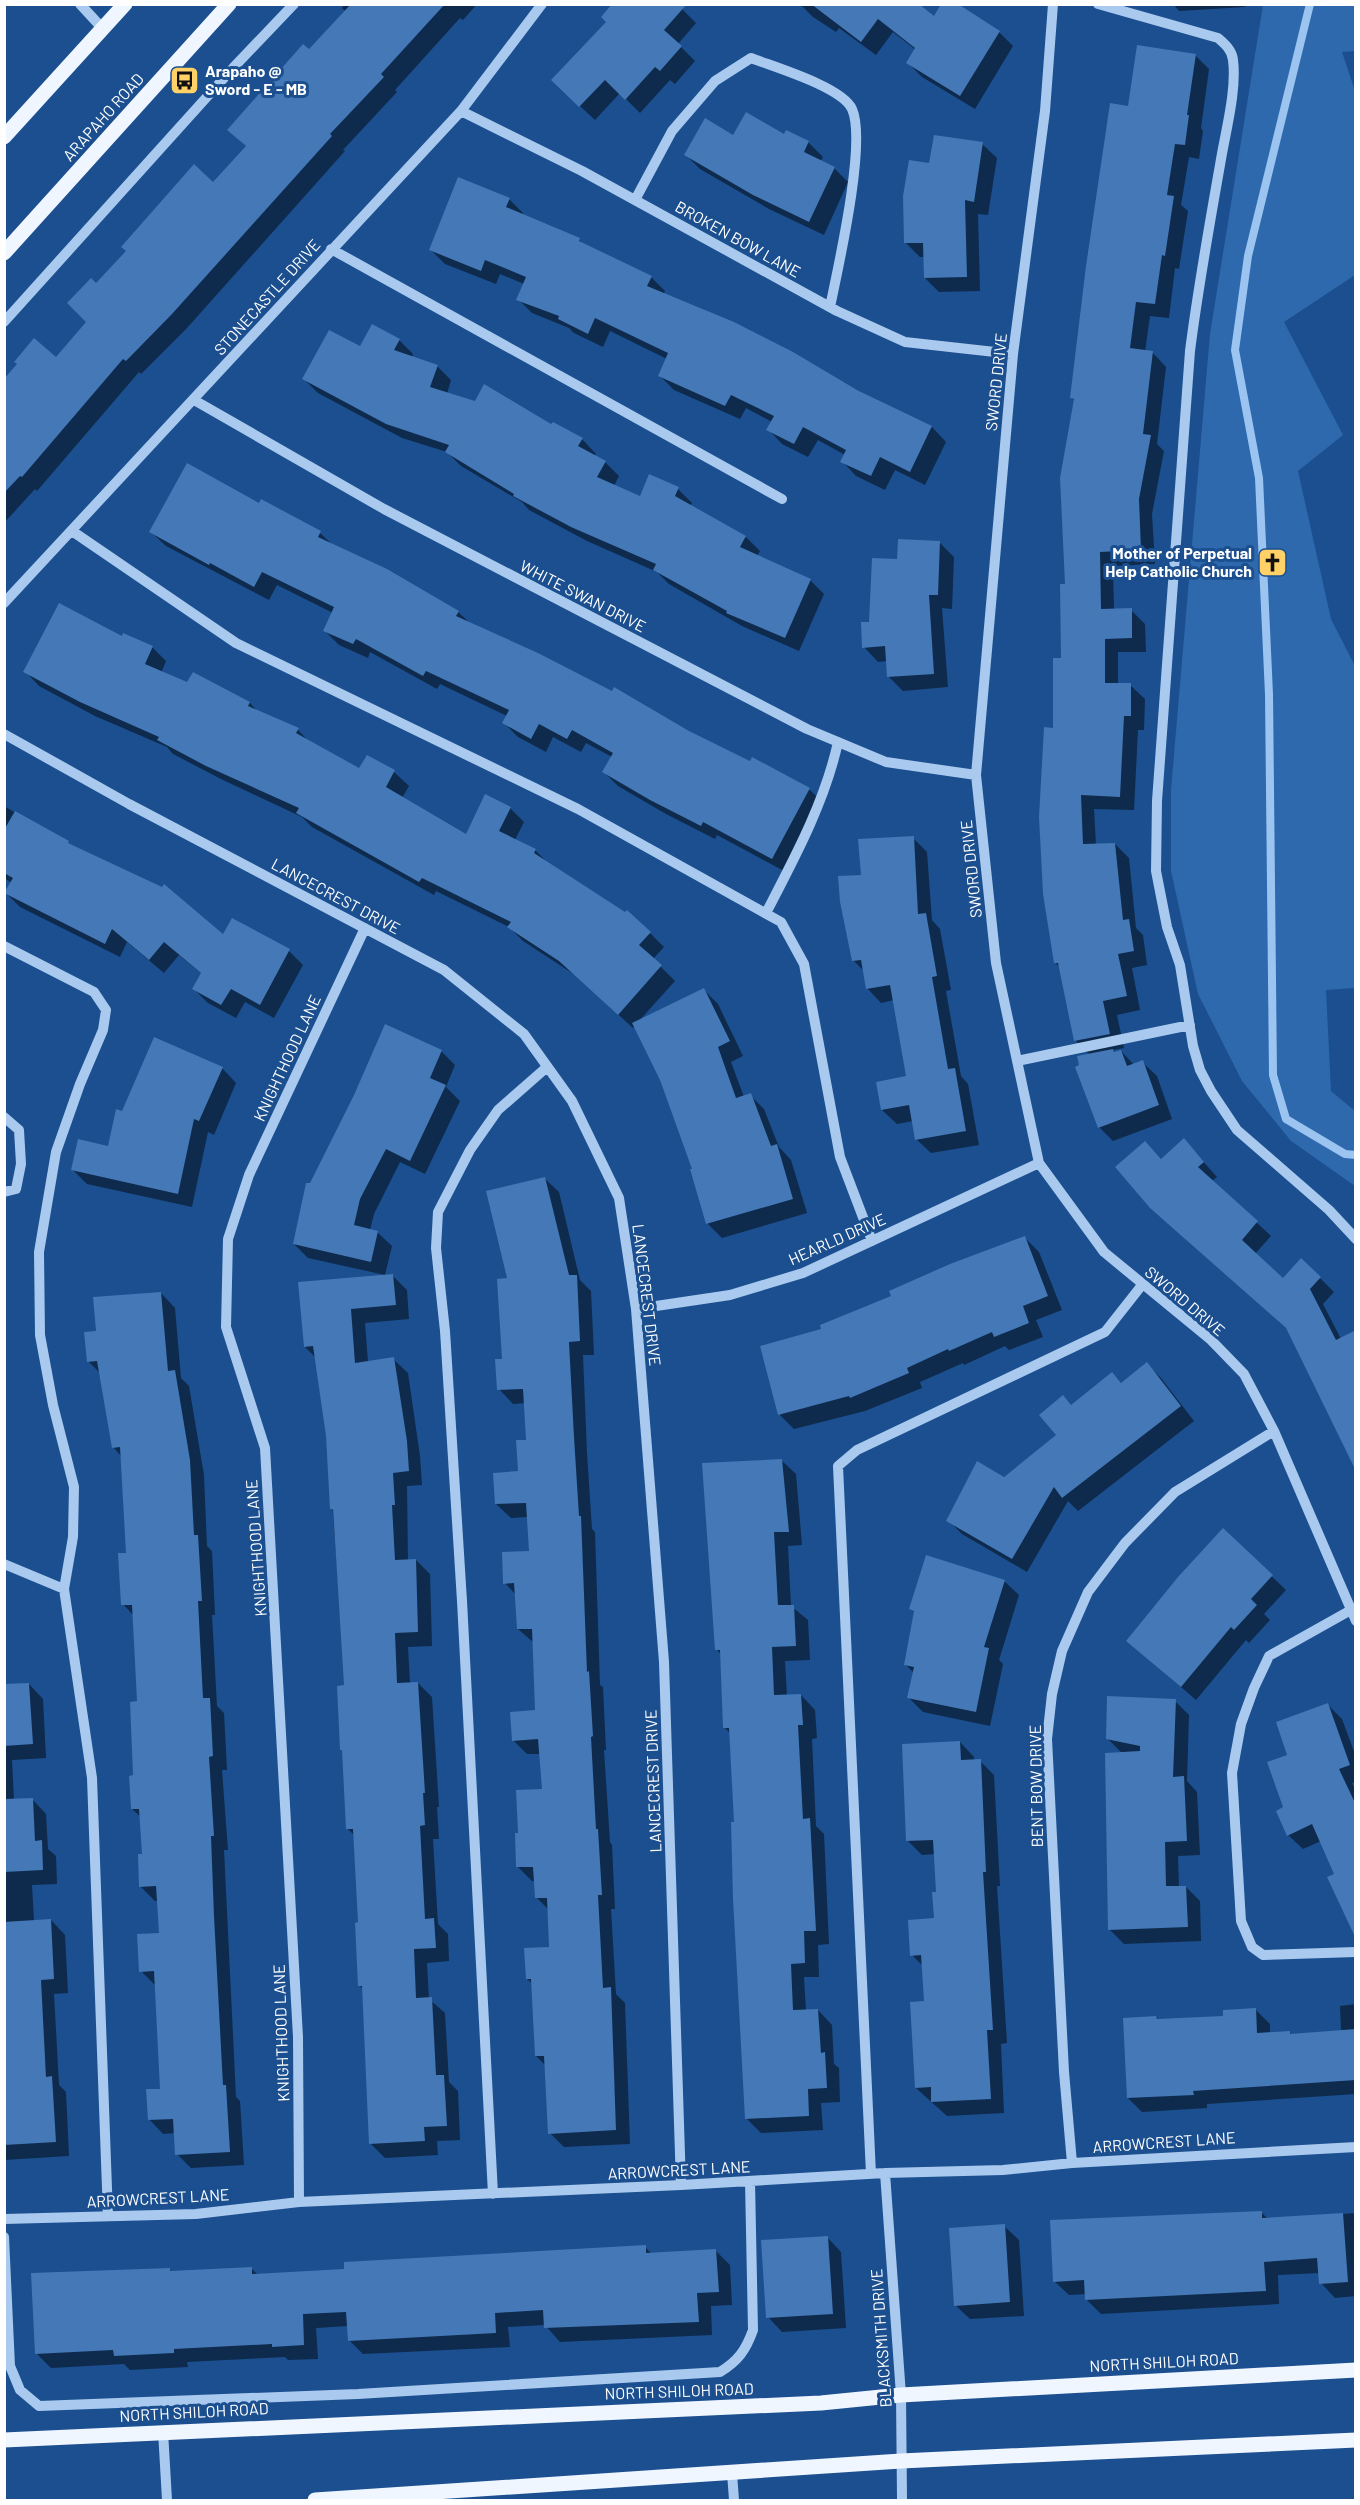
<svg xmlns="http://www.w3.org/2000/svg" width="1360" height="2505" font-family="Barlow,sans-serif">
<rect width="100%" height="100%" fill="#1b4f8f"/>
<path fill="#2e69ad" d="M1263 5H1355V51L1342 52 1355 91V275L1284 322 1343 435 1298 471 1331 619 1355 666V988L1326 990 1331 1091 1355 1111V1186L1291 1141 1242 1081 1198 994 1171 871V790L1210 334Z"/>
<path fill="#0007" d="M345 4H477L463 20 460 18 395 90 397 92 343 150 345 151 187 328 141 374 139 372 37 491 35 489 4 523V424L88 322 96 285 213 184 247 147 229 130 346 12 342 8Z
M677 4 696 23 678 44 695 61 675 84 670 80 640 113 620 93 595 120 567 94 608 22Z
M800 4H917L935 19 999 32 1013 46 975 109 922 77 908 63 916 50 893 32 876 55 839 28 836 32 813 17Z
M1173 4H1245V7L1179 11Z
M1195 55 1209 69 1201 128 1203 131 1199 159 1189 157 1181 205 1188 211 1179 269 1175 268 1169 318 1150 316 1145 352H1152L1166 367 1157 444 1164 451 1152 514 1155 564 1113 566 1114 610H1131L1145 624 1146 652H1118V685H1130L1145 699 1144 730H1138L1134 810 1094 809 1096 845 1115 844 1129 858 1136 928 1143 935 1147 965 1132 968 1140 1010 1117 1015 1124 1048 1113 1050 1116 1053 1121 1051 1134 1065 1142 1062 1157 1076 1172 1119 1113 1141 1099 1127 1090 1055 1076 1041 1060 968 1055 962V729L1063 659 1067 586 1075 401 1072 398 1129 107Z
M786 132 808 142 823 157 820 162 834 168 848 182 824 235 769 209 700 169 686 155 734 137 785 136Z
M982 144 997 158 988 215 978 214 980 291 939 292 925 278V257H920L906 243Z
M509 199 523 213 522 216 579 240 585 246 651 277 665 291 663 295 932 427 946 442 925 485 895 470 885 490 856 476 842 461 845 455 818 440 808 457 782 444 768 429 772 422 746 408 740 419 674 390 660 376 667 359 610 331 603 347 574 333 569 328 532 313 518 299 524 284 500 274 496 284 445 264 431 250Z
M399 340 413 354 412 357 437 366 451 380 447 394 552 426 582 439 596 454 594 456 605 462 619 476 614 486 640 498 678 489 692 503 690 506 746 537 760 551 757 556 810 580 824 594 799 651 742 626 669 584 657 572 587 541 529 510 522 502 461 466 447 452 402 438 318 393 304 379 360 348Z
M262 501 320 533 334 546 458 612 470 623 688 732 809 789 823 803 786 872 717 835 715 839 666 814 618 786 604 772 612 757 586 743 581 752 553 737 546 752 518 737 504 723 507 716 440 684 437 689 370 652 368 658 339 645 325 631 333 613 277 585 269 600 166 546 151 532 260 505Z
M940 543 954 557 952 609 942 608 948 687 903 691 888 676 887 661 878 662 864 647 870 623 898 561Z
M122 638 152 647 166 661 161 673 188 684 194 674 250 703 258 712 298 730 311 744 360 770 367 757 394 772 409 786 402 798 467 836 510 808 524 822 515 840 535 850 550 865 650 933 664 947 653 959 675 981 638 1022 704 990 718 1004 743 1056 731 1062 744 1097 750 1095 764 1109 779 1147 791 1160 807 1213 722 1238 707 1223 694 1170 661 1080 635 1026 633 1028 575 975 523 941 509 927 436 891 434 895 312 827 302 817 221 779 173 754 167 747 95 716 39 686 25 671Z
M4 806 223 936 289 951 303 965 274 1018 245 1002 236 1018 208 1003 194 989 202 974 179 955 164 973 127 942 120 957 20 907 6 893 12 883 4 878Z
M913 838 927 852 932 920 940 929 951 990 946 991 961 1076 968 1084 979 1145 931 1153 916 1139 913 1121 897 1124 882 1110 908 1078 894 1000 881 1003 867 988 864 971 854 961 862 876Z
M441 1051 455 1065 446 1087 460 1101 425 1174 400 1162 374 1214 370 1230 377 1232 392 1246 385 1275 308 1258 294 1244 311 1185Z
M222 1068 236 1083 214 1135 208 1132 192 1207 87 1184 73 1170 109 1148 123 1113Z
M1184 1140 1217 1177 1212 1181 1271 1236 1255 1254 1284 1280 1320 1278 1334 1292 1323 1304 1341 1339 1356 1467 1288 1330 1167 1222 1145 1143 1162 1160Z
M544 1178 559 1192 580 1280 591 1291 594 1355H583L587 1453 592 1529 595 1532 600 1685 603 1687 606 1750H604L610 1842 612 1845 615 1909H611L616 1994 625 2003 630 2144 564 2147 550 2133 546 2066 536 2056 533 1984 527 1979 551 1948 549 1910 537 1898 536 1881H532L518 1867 520 1835 543 1790 541 1754H527L513 1740 536 1712 534 1643 518 1629 516 1595 505 1583 530 1552 528 1517 511 1518 496 1504 519 1473 528 1441 526 1403 513 1404 499 1389 503 1361 509 1280Z
M1025 1238 1039 1252 1062 1310 1036 1320 1043 1337 1009 1350 1005 1346 964 1365 963 1363 920 1382 922 1388 865 1411 794 1429 780 1415 761 1347 823 1330Z
M393 1276 407 1290 409 1319 365 1323 368 1362 393 1359 408 1373 420 1456 422 1485 407 1486 408 1561 416 1560 430 1574 432 1646 408 1647 410 1683H418L432 1697 439 1807H437L439 1839H433L438 1924 448 1934 449 1961 427 1963 429 1999 445 2013 449 2082 458 2091 460 2140 437 2141 438 2155 385 2158 371 2144 364 1990 359 1985V1924L355 1836 348 1829 344 1752 342 1750 346 1687 327 1435 316 1358 305 1347 300 1283Z
M161 1293 175 1308 181 1378 189 1386 204 1475 207 1546 212 1551 215 1615H212L217 1706 224 1713 227 1770H222L228 1850H224L228 1932 236 2097 240 2101 244 2165 191 2168 177 2154 176 2133 163 2134 149 2119 162 2090 155 1985 141 1971 160 1935 158 1901H155L141 1887 144 1855 141 1817 132 1809 139 1703 134 1616 123 1604 128 1554 122 1457 113 1447 101 1374 88 1361 98 1333Z
M1147 1364 1161 1378 1194 1421 1078 1511 1068 1501 1027 1572 962 1534 948 1520 1058 1435 1072 1406 1112 1374 1122 1384Z
M781 1460 796 1474 802 1545 788 1546 791 1606 808 1620 810 1660 785 1661 787 1696 801 1695 815 1710 817 1738 812 1739 816 1826 824 1834 829 1944 818 1945 819 1977H804L806 2011 818 2010 832 2025 834 2064 839 2068 840 2102 821 2103 823 2130 761 2133 747 2119 731 1734 725 1728 722 1655 716 1649Z
M1223 1530 1286 1590 1264 1614 1270 1620 1249 1643 1246 1640 1196 1700 1128 1641Z
M1004 1581 1019 1595 999 1660 1003 1664 990 1726 923 1712 909 1698 914 1673 905 1664 915 1613 911 1608Z
M29 1684 43 1699 46 1758 12 1760 14 1800 32 1799 46 1814 48 1849 56 1856 57 1884 32 1885 34 1921 51 1920 65 1935 68 1993 54 1994 59 2085 66 2092 69 2156 4 2160V1686Z
M1175 1701 1189 1715 1187 1781 1197 1792 1200 1855 1178 1856 1179 1887H1186L1200 1901 1201 1941 1124 1944 1109 1929 1122 1753 1107 1738Z
M1328 1705 1342 1719 1356 1757V1782L1352 1783 1356 1791V1934L1336 1874 1321 1841 1303 1849 1288 1835 1284 1808 1289 1756Z
M960 1742 974 1757V1761H980L994 1775 1000 1886H997L1007 2043 1001 2044 1004 2113 947 2116 916 2088 925 2002 924 1967 912 1955 935 1920 937 1893 935 1854 922 1855 907 1840Z
M1356 2004V2094L1207 2104V2108L1142 2112 1128 2098 1156 2017 1159 2020 1225 2017 1256 2010 1270 2024V2034L1290 2033 1292 2035 1341 2031 1340 2006Z
M1261 2212 1268 2219 1356 2213V2296L1335 2298 1321 2283 1320 2273 1278 2275 1279 2304 1101 2314 1087 2300V2294L1069 2295 1054 2281Z
M1004 2226 1019 2240 1024 2316 970 2319 955 2305Z
M827 2237 841 2252 846 2328 782 2332 768 2317Z
M645 2247 652 2254 716 2251 730 2265 732 2305 711 2306 712 2335 560 2342 545 2325 508 2327 510 2347 363 2354 349 2340 348 2326 316 2328 318 2359 288 2360 285 2357 187 2362 188 2367 130 2370 124 2364 51 2368 36 2353 169 2269 172 2272 251 2268 258 2275 345 2271 508 2255 507 2253Z"/>
<g fill="none" stroke-linecap="round" stroke-linejoin="round">
<path stroke="#9cc4f0" stroke-width="8" d="M1310 4 1248 256 1235 350 1259 478 1269 694 1273 1075 1286 1119 1345 1154 1356 1155"/>
</g>
<path fill="#4478b7" d="M351 4H445L381 74 384 77 330 134 332 136 172 314 126 361 123 359 22 477 20 476 4 493V379L17 364 14 362 34 338 56 357 86 322 67 303 91 278 96 283 126 251 121 247 194 164 213 182 246 146 227 130 303 44 309 49Z
M612 4H687L664 30 682 46 660 71 655 67 625 100 605 80 579 107 551 80 606 22 601 17Z
M811 4H919L934 16 941 4H958L1000 31 960 96 906 63 915 48 878 19 861 42Z
M1137 45 1196 54 1187 115H1189L1185 145 1175 144 1167 195 1174 196 1165 256 1162 255 1155 304 1136 302 1130 348 1153 351 1143 434 1151 435 1139 499 1141 550 1100 552 1101 609 1132 608V638L1105 639V683H1131V716H1124L1120 797 1081 795 1083 844 1115 843 1123 920 1129 919 1134 951 1118 954 1127 996 1103 1001 1110 1034 1074 1041 1058 963H1054L1043 894 1039 817 1044 727 1053 728V658H1061L1060 584H1065L1060 478 1074 399 1070 398 1086 266 1110 103 1128 106Z
M746 112 784 134 786 130 809 141 804 152 835 167 809 222 753 195 684 155 705 118 733 135Z
M934 135 983 142 974 202 965 200 967 277 924 278 923 243H904L903 196 909 160 929 163Z
M458 177 510 198 506 207 580 238 579 241 652 276 647 286 734 322 793 352 857 390 932 426 910 472 880 457 871 476 840 462 846 450 803 427 794 444 766 430 774 416 731 395 725 406 658 376 668 353 595 318 588 334 558 319 559 316 516 300 526 277 485 260 481 271 429 250Z
M372 324 400 339 394 350 438 365 430 387 475 401 484 384 551 424 553 422 583 438 578 446 606 461 597 477 640 496 649 474 679 487 675 496 746 536 740 547 811 579 785 638 726 613 727 611 653 570 656 564 571 527 513 496 514 494 445 452 449 445 386 424 302 379 329 330 360 346Z
M187 463 259 503 261 499 321 531 318 537 387 569 459 611 456 616 538 653 612 691 614 687 689 731 750 761 752 757 810 788 772 859 703 822 701 826 650 800 602 772 613 753 572 730 567 739 539 724 531 739 502 723 509 710 426 671 423 676 356 639 353 644 323 631 334 607 262 572 254 587 210 563 209 565 149 532Z
M898 539 940 541 938 595H929L934 674 887 677 885 646 862 648 861 622H869L872 558 897 559Z
M59 603 122 636 123 633 153 646 145 664 187 682 193 672 250 702 248 706 299 728 296 733 359 768 367 755 395 770 386 787 466 834 485 794 511 807 499 831 536 849 534 853 625 912 627 910 651 932 639 945 662 965 618 1015 559 961 507 927 511 922 422 878 419 882 296 813 299 808 206 766 157 740 159 737 80 702 23 672Z
M15 811 69 841 68 843 162 887 164 884 223 934 232 918 290 949 260 1005 231 989 221 1005 192 989 201 973 164 942 149 960 112 929 105 944 4 893 13 878 4 873V830Z
M914 836 918 914 926 913 937 976 932 977 948 1069 955 1068 966 1131 915 1140 909 1105 881 1110 876 1082 906 1076 890 985 866 989 861 960 852 961 840 902 838 876 861 875 858 839Z
M704 988 730 1041 718 1047 736 1098 751 1093 771 1146 777 1144 793 1199 706 1224 690 1169H692L660 1080 632 1023Z
M385 1024 442 1050 430 1078 446 1085 410 1161 386 1149 360 1199 354 1225 378 1231 371 1262 293 1244 306 1183H310L354 1095Z
M154 1037 223 1067 199 1121 194 1119 178 1194 71 1170 78 1139 108 1146 116 1109 122 1111Z
M1113 1049 1114 1052 1121 1050 1127 1066 1143 1060 1159 1105 1098 1128 1075 1067 1079 1065 1077 1056Z
M1184 1138 1204 1162 1198 1167 1258 1221 1242 1240 1283 1278 1301 1258 1321 1277 1310 1289 1336 1340 1356 1330V1471L1286 1328 1150 1208 1115 1167 1145 1141 1161 1159Z
M545 1177 569 1275H577L580 1341 569 1342 574 1437 579 1516H581L587 1672 589 1671 593 1736 591 1737 596 1829H598L602 1895H598L603 1988 611 1987 616 2130 548 2134 544 2056H535L531 1979H526L524 1948 549 1947 547 1898H535L533 1867H516L515 1833H518L516 1790 542 1789 538 1739 512 1741 510 1712 535 1710 532 1629H517L514 1583 503 1584 502 1552 529 1551 526 1503 495 1504 493 1473 518 1471 516 1440H526L523 1389 497 1390 495 1359H502L497 1279 507 1278 486 1191Z
M1025 1236 1048 1296 1023 1306 1029 1323 994 1337 992 1332 949 1351 948 1349 907 1368 909 1373 850 1398 849 1396 778 1415 760 1346 821 1329 820 1325 891 1296 889 1291 950 1264Z
M393 1274 396 1305 351 1309 355 1363 394 1357 407 1441 409 1471 393 1473 395 1505H392L395 1560 416 1559 418 1632 395 1633 397 1683 418 1682 425 1793H423L425 1825 420 1826 425 1919 434 1918 436 1948 414 1949 416 1998 432 1997 436 2075H444L447 2126 424 2127 425 2141 369 2144 362 1986H358L355 1923 358 1922 353 1829H346L342 1750H340L337 1686 344 1685 333 1509H330L326 1436 313 1346 304 1347 298 1282Z
M161 1292 168 1371 175 1370 190 1460 194 1535H198L202 1601H198L203 1698H210L213 1756 209 1757 214 1836H211L214 1916 223 2085H226L230 2152 175 2155 173 2119 148 2120 146 2089H160L154 1971 139 1972 137 1934 159 1933 156 1886 139 1887 138 1854H142L139 1809H131L129 1776 133 1775 130 1702 137 1701 132 1605H121L118 1553H126L120 1447 112 1448 97 1361 87 1362 84 1332 96 1331 93 1297Z
M1147 1362 1181 1406 1062 1498 1054 1487 1012 1559 946 1521 977 1461 1004 1477 1056 1435 1039 1415 1063 1395 1071 1405 1112 1372 1121 1383Z
M782 1459 789 1532H774L778 1605H794L796 1646 772 1647 774 1695 801 1694 803 1725H798L803 1819 810 1818 816 1931H804L805 1963 791 1964 793 2010 818 2009 821 2053 825 2052 827 2088 808 2089 809 2116 745 2119 733 1899 731 1822H734L729 1728H723L720 1650H715L702 1463Z
M1223 1528 1273 1575 1251 1599 1257 1605 1234 1630 1231 1627 1181 1687 1126 1641 1178 1577Z
M926 1555 1005 1580 984 1647 989 1648 976 1712 907 1698 914 1667 904 1665 914 1611 909 1609Z
M29 1683 33 1744 4 1746V1684Z
M1107 1696 1176 1699 1173 1777 1184 1776 1187 1841 1165 1842 1166 1886H1186L1188 1927 1108 1930 1105 1753 1140 1751V1746L1106 1739Z
M1328 1703 1350 1765 1339 1769 1356 1805V1939L1327 1877 1334 1874 1312 1824 1287 1836 1276 1811 1283 1807 1267 1762 1287 1755 1276 1722Z
M960 1741 961 1760 981 1759 986 1872H983L993 2030H987L991 2099 931 2102V2087L915 2088 910 2002 924 2001 921 1955 910 1956 908 1920 934 1918 932 1892H936L933 1840 906 1841 902 1744Z
M33 1798 35 1841 42 1840 43 1870 4 1872V1799Z
M51 1919 54 1979 41 1980 46 2077 52 2076 56 2142 4 2145V1922Z
M1256 2008 1257 2033 1290 2031V2034L1356 2029V2080L1193 2091 1194 2095 1127 2098 1123 2018 1156 2016 1157 2019 1223 2016V2010Z
M1262 2211V2218L1343 2213 1348 2282 1319 2284 1317 2258 1264 2262 1266 2291 1085 2300 1084 2280 1053 2282 1050 2220Z
M1005 2224 1010 2302 954 2306 949 2228Z
M828 2236 833 2314 766 2318 761 2240Z
M646 2245V2253L716 2249 719 2292 697 2293 699 2322 544 2328 543 2310 495 2313 496 2333 348 2341 346 2312 303 2314 304 2345 272 2347V2344L174 2349V2353L114 2356 113 2350 35 2354 31 2273 170 2268V2271L252 2267V2274L344 2269V2262Z"/>
<g fill="none" stroke-linecap="round" stroke-linejoin="round">
<path stroke="#a9c9ee" stroke-width="10" d="M80 4 103 29
M1053 4 1045 111 1013 354 976 775 996 963 1039 1163 1104 1252 1211 1340 1244 1374 1274 1431 1356 1621
M1098 4 1218 38C1225 44 1232 50 1233 60 1237 91 1225 133 1220 165 1209 227 1198 288 1190 351L1157 801 1156 871 1167 927 1180 965 1193 1046 1200 1070 1211 1091 1237 1130 1329 1210 1356 1239
M461 111 582 171 837 311 905 342 1013 354
M635 200 672 131 715 81 751 58C774 67 842 87 852 109 867 142 838 268 830 307
M331 249 782 499
M4 322 233 68 294 4
M194 400 384 509 807 729 886 762 976 775
M72 531 236 643 578 809 781 922 804 964 840 1157 872 1241
M4 603 461 111 542 4
M4 734 129 804 444 970 524 1034 572 1101 619 1198 636 1309 664 1662 681 2185
M766 913C794 859 825 802 838 742
M4 946 94 992 106 1010 103 1030 80 1084 56 1152 39 1252 40 1335 53 1405 74 1487 73 1537 64 1589
M1017 1061 1190 1025
M4 1117 19 1130 21 1164 16 1189 4 1192
M636 1309 730 1295 803 1273 1039 1163
M4 1564 64 1589 92 1778 108 2216
M1351 1610 1269 1656 1254 1688 1241 1724 1232 1773 1241 1921 1252 1947 1263 1955 1356 1952
M1072 2163 1064 2072 1047 1739 1052 1694 1062 1651 1088 1592 1125 1543 1175 1492 1274 1431
M885 2173 901 2395 902 2500
M871 2174 838 1466 857 1450 1105 1332 1142 1285
M493 2194 462 1601 445 1331 436 1248 438 1212 470 1150 498 1110 547 1067
M299 2202 298 2037 265 1448 226 1327 228 1239 249 1175 365 928
M4 2219 196 2214 299 2202 681 2185 885 2173 1003 2170 1072 2163 1356 2147
M4 2237 10 2366 20 2390 39 2406 358 2394 720 2372C738 2361 746 2350 753 2330L750 2181
M163 2431 167 2500
M732 2473 734 2500"/>
<path stroke="#f0f6ff" stroke-width="15" d="M4 137 125 4
M4 253 229 4
M4 2440 821 2403 901 2395 1356 2370
M315 2500 901 2461 1356 2440"/>
</g>
<defs>
<symbol id="bus-square" viewBox="-11 -11 22 22"><rect x="-9" y="-9" width="18" height="18" rx="4" fill="#ffd166" stroke="#1b4f8f"/><path d="M-5-6H5V4H4V6H2V4H-2V6H-4V4H-5ZM-3.5-4V0h7V-4ZM-3.5 1.2v1.5H-2V1.2ZM2 1.2v1.5H3.5V1.2Z" fill="#111"/></symbol>
<symbol id="church-square" viewBox="-11 -11 22 22"><rect x="-9" y="-9" width="18" height="18" rx="4" fill="#ffd166" stroke="#1b4f8f"/><path d="M-1.2-6h2.4v3.5h3.3v2.4h-3.3V6h-2.4V-.1h-3.3v-2.4h3.3Z" fill="#111"/></symbol>
</defs>
<g fill-rule="evenodd">
<use href="#bus-square" x="168" y="64" width="33" height="33"/>
<use href="#church-square" x="1256" y="546" width="33" height="33"/>
</g>
<g text-anchor="middle" stroke-width="6" stroke-linejoin="round" paint-order="stroke">
<g font-size="16" font-weight="bold" fill="#fff" stroke="#1b4f8f" text-anchor="start">
<text x="205" y="77">Arapaho @<tspan x="205" dy="18">Sword - E - MB</tspan></text>
<text x="1252" y="559" text-anchor="end">Mother of Perpetual<tspan x="1252" dy="18">Help Catholic Church</tspan></text>
</g>
<g font-size="16" fill="#fff" stroke="#1b4f8f">
<text transform="translate(103 117) rotate(-48)" y="6">ARAPAHO ROAD</text>
<text transform="translate(738 239) rotate(29)" y="6">BROKEN BOW LANE</text>
<text transform="translate(267 297) rotate(-48)" y="6">STONECASTLE DRIVE</text>
<text transform="translate(996 382) rotate(-84)" y="6">SWORD DRIVE</text>
<text transform="translate(583 596) rotate(27)" y="6">WHITE SWAN DRIVE</text>
<text transform="translate(971 869) rotate(-96)" y="6">SWORD DRIVE</text>
<text transform="translate(336 896) rotate(28)" y="6">LANCECREST DRIVE</text>
<text transform="translate(287 1058) rotate(-65)" y="6">KNIGHTHOOD LANE</text>
<text transform="translate(837 1239) rotate(-24)" y="6">HEARLD DRIVE</text>
<text transform="translate(647 1295) rotate(83)" y="6">LANCECREST DRIVE</text>
<text transform="translate(1185 1301) rotate(40)" y="6">SWORD DRIVE</text>
<text transform="translate(256 1548) rotate(-94)" y="6">KNIGHTHOOD LANE</text>
<text transform="translate(653 1781) rotate(-92)" y="6">LANCECREST DRIVE</text>
<text transform="translate(1036 1786) rotate(-91)" y="6">BENT BOW DRIVE</text>
<text transform="translate(281 2033) rotate(-92)" y="6">KNIGHTHOOD LANE</text>
<text transform="translate(1164 2142) rotate(-4)" y="6">ARROWCREST LANE</text>
<text transform="translate(679 2170) rotate(-3)" y="6">ARROWCREST LANE</text>
<text transform="translate(158 2198) rotate(-3)" y="6">ARROWCREST LANE</text>
<text transform="translate(881 2338) rotate(-94)" y="6">BLACKSMITH DRIVE</text>
<text transform="translate(1164 2362) rotate(-3)" y="6">NORTH SHILOH ROAD</text>
<text transform="translate(679 2391) rotate(-2)" y="6">NORTH SHILOH ROAD</text>
<text transform="translate(194 2412) rotate(-3)" y="6">NORTH SHILOH ROAD</text>
</g>
</g>
<rect width="1360" height="2505" fill="none" stroke="#ffffff" stroke-width="12"/>
</svg>
